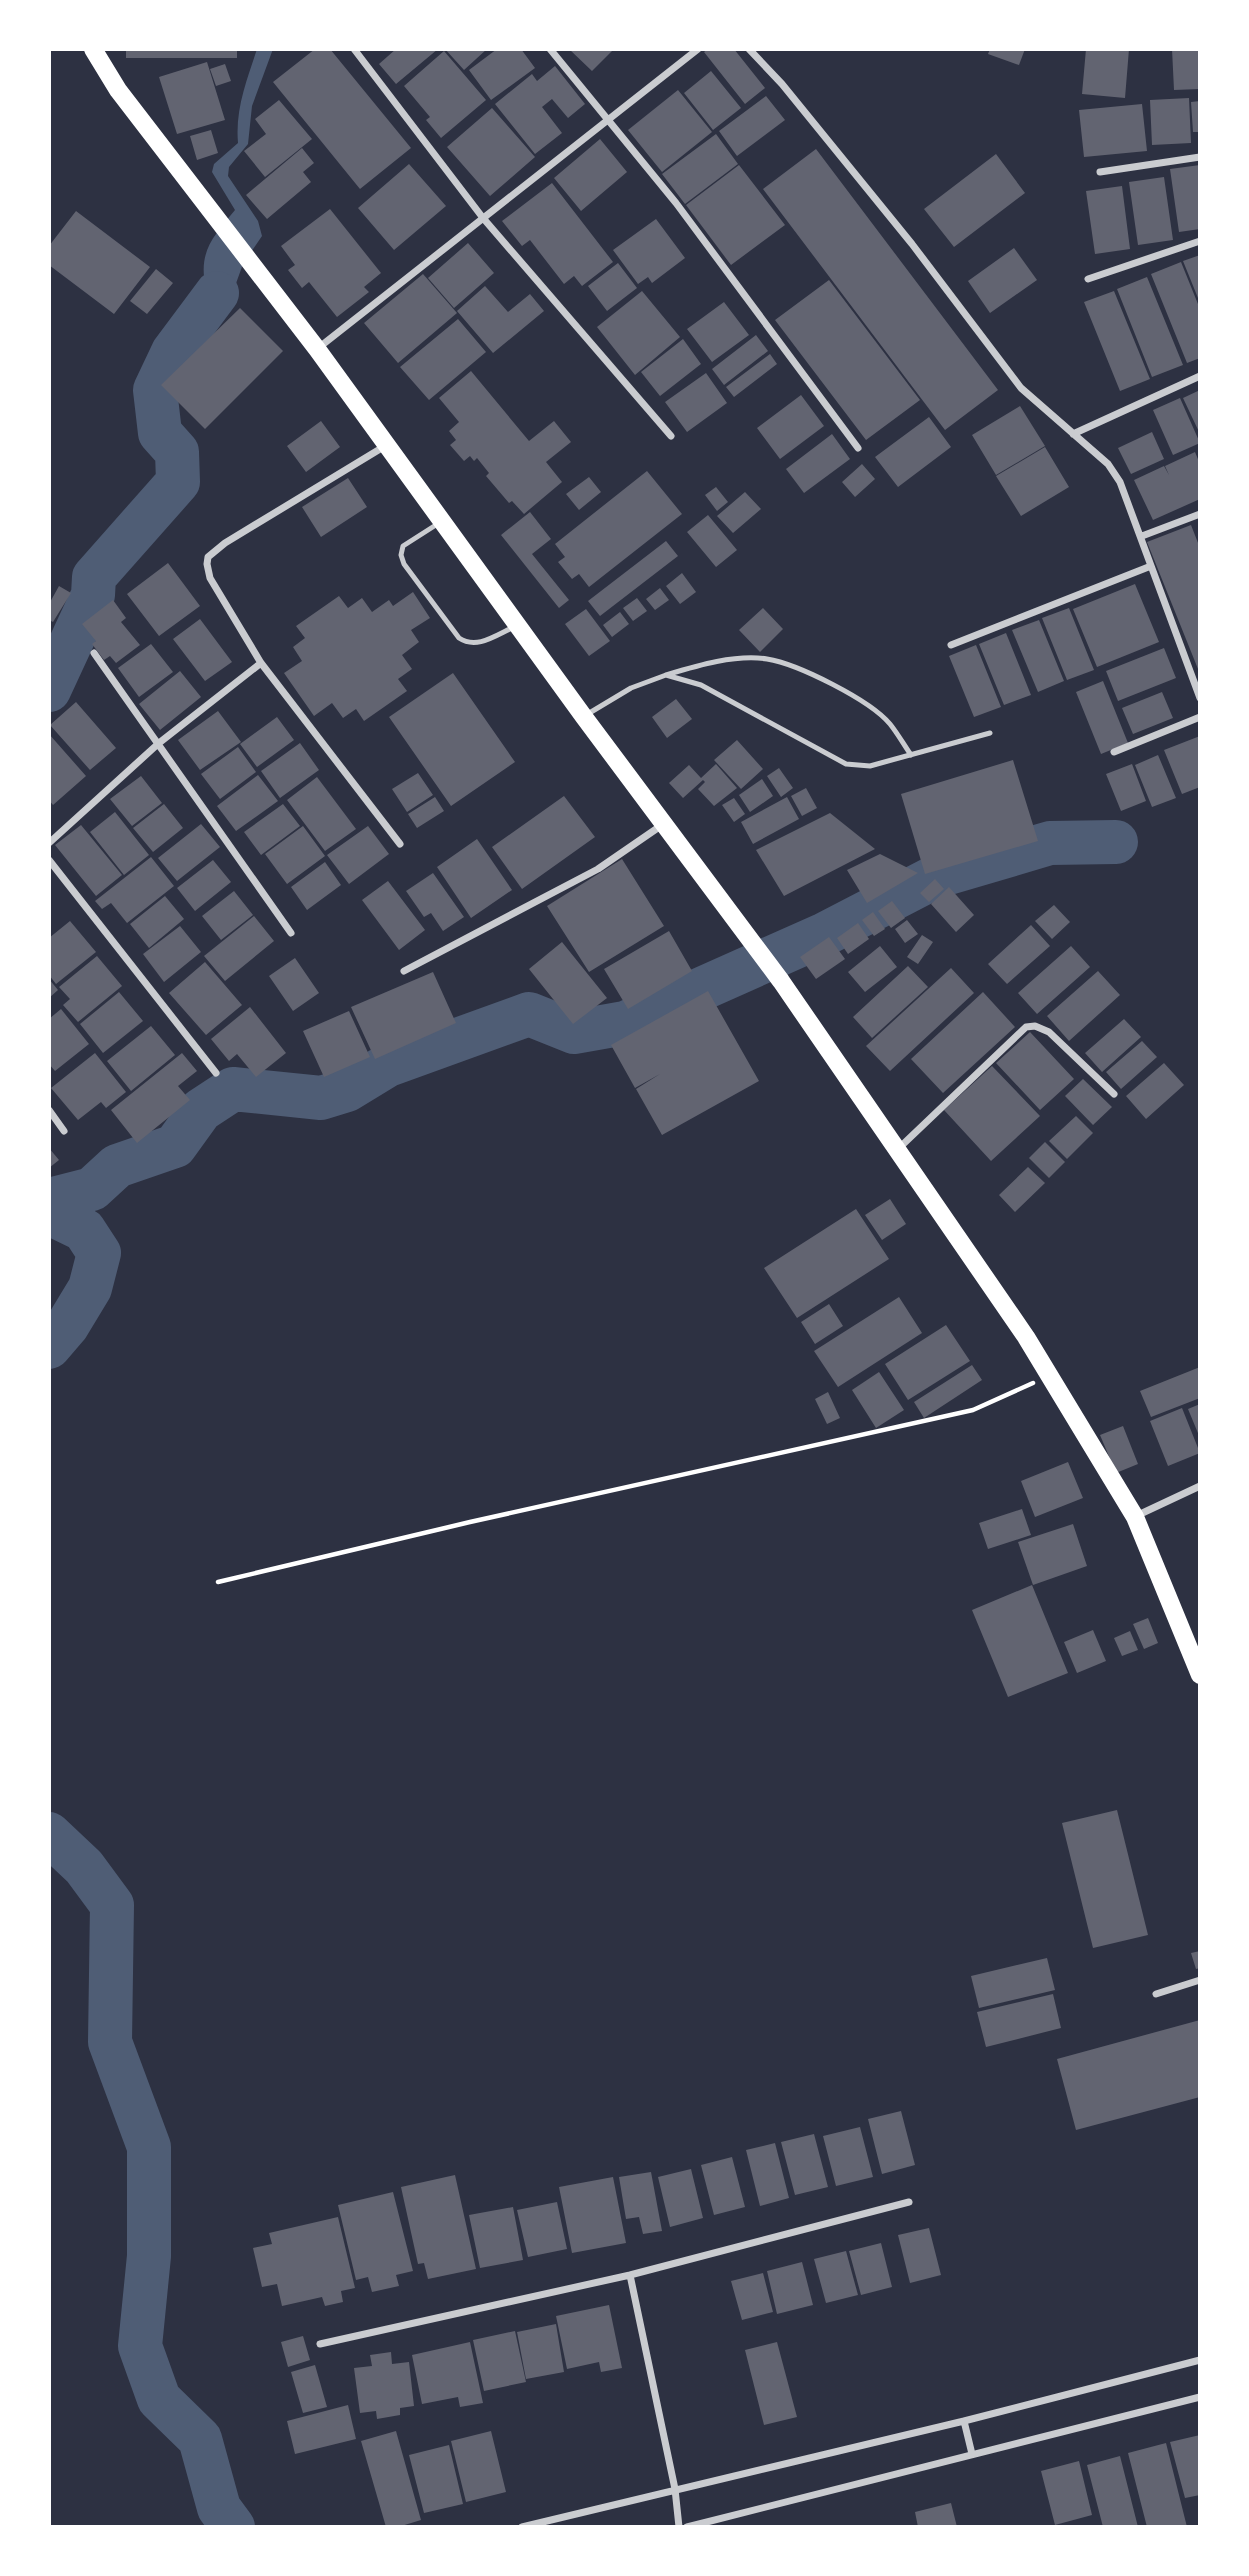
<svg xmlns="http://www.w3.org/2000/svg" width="1249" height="2576" font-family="'Source Sans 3',sans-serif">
<rect width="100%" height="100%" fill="#2d3142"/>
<path fill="#4f5d75" d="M257 49H273L252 106 248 144 229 167 228 176 258 221 262 236 243 264 230 300 190 346 168 332 205 284C199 250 214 236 235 210L212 172 214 164 238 143C235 109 247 80 257 49Z"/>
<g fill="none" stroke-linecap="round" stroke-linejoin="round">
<path stroke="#4f5d75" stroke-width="44" d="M49 690 93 595 94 577 178 482 177 452 160 433 155 390 173 352 217 293
M49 1200 92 1189 117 1166 175 1146 201 1110 233 1089 321 1098 347 1090 388 1065 529 1014 574 1032 625 1023 825 934 935 877 1050 843 1116 842
M49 1213 84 1230 99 1253 90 1288 67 1326 49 1347
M49 1834 84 1867 112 1905 110 2042 149 2147V2256L140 2346 159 2399 200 2439 219 2508 233 2527"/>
</g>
<path fill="#626471" d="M126 49H237V58H126Z
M315 49H330L411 148 360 189 273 82Z
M396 49H438L396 84 379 64Z
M445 49H487L464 70Z
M497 49H521L535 68 491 100 469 70Z
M569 49H614L592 71Z
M708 49H734L765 88 745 104 704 52Z
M990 49H1025L1019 65 988 54Z
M1086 49H1129L1125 98 1082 94Z
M1172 49H1200V89L1174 90Z
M444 51 486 100 441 138 426 120 430 117 404 86Z
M207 62 225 120 177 134 159 77Z
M225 64 231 81 216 86 210 69Z
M555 66 585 104 568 118 552 99 542 107 562 133 535 154 495 104 532 74 537 81Z
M711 71 741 108 713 130 684 93Z
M678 90 712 132 662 172 628 130Z
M766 96 785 120 737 156 719 131Z
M1189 98 1191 143 1152 145 1150 100Z
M279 100 312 139 265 177 244 151 266 134 255 119Z
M1200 101V132H1193L1191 102Z
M1142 104 1147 151 1084 157 1079 110Z
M492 108 535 157 490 196 447 147Z
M211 130 218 153 197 160 190 136Z
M716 134 738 164 685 204 662 174Z
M600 139 627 172 581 211 554 178Z
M302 148 314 163 303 172 311 182 267 219 246 195Z
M816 149 998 390 945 430 763 189Z
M996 154 1025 193 954 247 924 209Z
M409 164 446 206 394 250 358 208Z
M739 165 785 225 731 265 686 205Z
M1200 165V229L1179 232 1170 169Z
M1164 177 1173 240 1138 245 1129 182Z
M552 183 613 262 582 286 574 276 564 284 530 240 522 246 502 221Z
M1122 186 1130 249 1095 254 1086 191Z
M330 209 381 273 364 287 369 292 337 317 309 282 302 288 288 270 295 265 281 246Z
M76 211 150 267 114 314 49 265V246Z
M656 219 685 258 652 283 648 277 638 284 613 250Z
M468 243 494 273 454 308 428 278Z
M1014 248 1037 280 990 313 968 281Z
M1200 255V303L1183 261Z
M1181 262 1200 309V358L1187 363 1151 274Z
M618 263 637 288 607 311 588 286Z
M156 269 173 283 147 314 130 301Z
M423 274 457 313 398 363 364 323Z
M1147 277 1183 365 1152 377 1117 289Z
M829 280 920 400 866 440 775 320Z
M485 286 508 312 530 294 544 311 493 353 457 311Z
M642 291 680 337 635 375 597 327Z
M1114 291 1150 379 1120 391 1084 302Z
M724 302 749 335 712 362 687 329Z
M240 308 283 351 205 429 161 385Z
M458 319 486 352 429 400 400 367Z
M756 335 768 351 724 385 712 369Z
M683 339 701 364 660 396 641 372Z
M770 354 777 364 734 397 726 387Z
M471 371 529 441 554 421 571 442 546 462 562 482 524 514 512 501 509 503 486 476 489 473 477 458 474 461 470 456 464 461 450 445 456 440 449 431 459 422 439 398Z
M706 373 727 403 687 432 665 402Z
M1200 390V434L1183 398Z
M801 395 824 426 780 459 757 428Z
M1180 398 1200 443 1173 455 1153 410Z
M1020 406 1045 446 996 475 972 435Z
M929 417 951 447 898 487 875 457Z
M321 421 340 447 306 472 287 446Z
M1152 432 1164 459 1131 474 1118 448Z
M832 434 850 459 804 493 786 469Z
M1045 447 1069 487 1021 516 996 476Z
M1195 452 1200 464V499L1153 520 1134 480 1164 466 1169 475 1165 466Z
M862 464 875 479 855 497 842 482Z
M647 471 682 514 589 587 579 574 572 579 558 562 565 557 555 544Z
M589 477 601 492 579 510 566 494Z
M348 478 367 507 321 537 302 507Z
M716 487 728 502 717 511 705 495Z
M745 492 761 509 733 533 717 516Z
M530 512 551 539 532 554 569 600 559 608 501 535Z
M708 515 737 550 716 567 687 532Z
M1191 525 1200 548V674L1147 542Z
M666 541 678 556 600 616 588 601Z
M168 563 200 606 159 636 127 594Z
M682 573 696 592 680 604 666 586Z
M1135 584 1159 642 1097 667 1073 609Z
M59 586 71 593 53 622 49 620V604Z
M660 588 669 600 655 610 646 599Z
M413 592 430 618 411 630 419 642 402 655 412 669 398 679 407 691 364 721 356 709 343 718 332 703 314 716 284 673 302 661 293 647 305 638 296 626 339 596 348 608 362 598 372 612 389 600 393 606Z
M637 598 647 611 633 621 623 608Z
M113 600 126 618 121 622 140 645 116 663 110 656 104 660 92 644 96 641 82 624Z
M763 608 783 629 760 652 739 630Z
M1069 608 1094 670 1067 680 1042 618Z
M586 609 610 641 589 656 565 624Z
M620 612 629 624 612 637 603 625Z
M200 619 232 662 205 681 173 639Z
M1039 620 1064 681 1038 692 1012 630Z
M1006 633 1031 695 1004 705 979 644Z
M151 644 173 672 139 697 118 668Z
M976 645 1001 707 974 717 949 656Z
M1164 648 1176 678 1118 701 1106 671Z
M180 671 201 697 160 730 139 704Z
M453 673 515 762 451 806 389 717Z
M1103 681 1128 743 1101 754 1076 692Z
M1162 692 1173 718 1133 734 1122 708Z
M676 699 692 719 667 738 652 717Z
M76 702 116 748 90 770 50 725Z
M218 711 241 742 200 770 178 740Z
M277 717 294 740 257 767 240 744Z
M49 734 86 776 53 805 49 800Z
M1200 736V787L1182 794 1164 750Z
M737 740 763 769 741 789 714 760Z
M300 743 319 770 280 798 261 771Z
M238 747 256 772 220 799 201 774Z
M1158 755 1176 798 1152 807 1135 765Z
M1013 760 1038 841 925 874 901 794Z
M716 764 737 788 714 806 698 789 705 782 703 780 683 798 669 783 689 765 701 778Z
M1132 764 1146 801 1121 811 1106 774Z
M779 768 793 788 781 797 767 776Z
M418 773 433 795 407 812 392 789Z
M258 775 278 801 236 831 217 806Z
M141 776 162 803 132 826 110 799Z
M317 777 356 829 325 851 287 800Z
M762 779 773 796 750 812 739 795Z
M806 788 817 808 802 816 791 796Z
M564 796 595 837 522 889 492 847Z
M435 797 444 811 417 828 408 814Z
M787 797 799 819 753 844 741 822Z
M734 798 745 814 734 822 722 805Z
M164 804 183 828 153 852 133 828Z
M283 804 300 826 261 855 244 832Z
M115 812 149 855 124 875 90 832Z
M830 813 875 849 784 896 756 850Z
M201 824 220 847 177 881 158 858Z
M81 825 122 875 96 896 55 845Z
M303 826 325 856 287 884 265 854Z
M368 826 389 854 349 884 327 855Z
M477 839 512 890 471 918 437 867Z
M880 854 918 873 867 903 847 870Z
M151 857 174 886 127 923 111 903 102 909 95 901Z
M622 859 664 926 589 972 547 906Z
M213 860 231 882 195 911 177 888Z
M325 862 341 885 307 910 291 887Z
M433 873 464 917 443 931 431 913 424 917 406 891Z
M935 879 944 889 929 902 920 893Z
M388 881 425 930 399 950 362 900Z
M949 887 974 915 956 932 931 904Z
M234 891 253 915 221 940 202 916Z
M165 896 184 919 149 948 130 924Z
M892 901 905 918 891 928 878 911Z
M1054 905 1070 922 1052 939 1035 921Z
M873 912 885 929 874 936 862 920Z
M254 916 274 941 225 981 204 956Z
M907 920 918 934 905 943 895 929Z
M70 921 96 952 56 984 49 975V938Z
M858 923 869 939 848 954 837 938Z
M1031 925 1050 946 1007 984 988 964Z
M180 926 201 952 164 982 143 954Z
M669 931 692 971 628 1009 604 969Z
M922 935 933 942 918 964 907 957Z
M829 937 845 959 816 979 800 957Z
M562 942 607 998 573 1024 529 969Z
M880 946 897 967 865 992 848 972Z
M1071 946 1090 967 1037 1014 1018 993Z
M97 956 122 986 78 1022 63 1005 70 999 59 987Z
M295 958 319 993 293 1011 269 976Z
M205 962 242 1005 206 1035 169 993Z
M908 966 928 987 872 1038 853 1017Z
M951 968 974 993 890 1071 866 1046Z
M1098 971 1120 995 1069 1041 1047 1016Z
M433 972 456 1023 375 1059 351 1007Z
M49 979 58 990 49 998Z
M708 991 759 1081 662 1135 636 1089 660 1074 635 1088 611 1045Z
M119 992 143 1021 103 1053 80 1024Z
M983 992 1015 1027 943 1093 911 1059Z
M250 1007 286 1053 256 1077 237 1054 229 1061 211 1039Z
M61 1009 89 1044 55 1071 49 1064V1019Z
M349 1011 370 1057 324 1077 303 1031Z
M1124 1019 1141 1037 1102 1072 1085 1053Z
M151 1026 175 1055 131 1091 107 1061Z
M1030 1032 1074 1079 1040 1110 996 1063Z
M1142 1041 1157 1057 1121 1089 1106 1072Z
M95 1053 126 1092 106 1108 101 1102 78 1120 51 1088Z
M182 1053 197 1071 178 1086 190 1100 137 1143 111 1110Z
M1164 1063 1184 1085 1146 1119 1126 1096Z
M992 1066 1040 1116 991 1161 944 1110Z
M1083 1079 1112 1107 1093 1125 1065 1096Z
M1076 1116 1093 1133 1067 1159 1049 1141Z
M1045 1142 1065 1162 1049 1178 1029 1158Z
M49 1148 59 1160 49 1168Z
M1028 1167 1045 1183 1015 1212 999 1195Z
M890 1199 906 1224 882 1240 865 1215Z
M856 1209 889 1259 797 1318 764 1268Z
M899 1297 922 1333 838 1387 814 1351Z
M829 1304 843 1326 815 1344 801 1322Z
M946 1325 970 1361 908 1400 885 1364Z
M972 1365 982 1380 924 1418 914 1402Z
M1200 1367V1398L1151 1417 1140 1391Z
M879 1372 904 1410 876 1428 852 1390Z
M828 1392 840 1418 827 1424 815 1399Z
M1200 1404V1438L1188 1409Z
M1182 1408 1200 1453 1168 1466 1150 1421Z
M1123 1426 1138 1464 1116 1473 1100 1435Z
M1068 1462 1083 1498 1035 1517 1021 1481Z
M1022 1509 1031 1535 988 1549 979 1523Z
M1073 1524 1087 1566 1033 1585 1018 1542Z
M1032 1585 1068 1673 1008 1697 972 1610Z
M1148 1618 1158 1643 1144 1649 1133 1624Z
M1093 1630 1106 1661 1077 1673 1064 1642Z
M1130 1631 1138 1650 1122 1656 1114 1638Z
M1117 1810 1148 1935 1093 1948 1062 1823Z
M1200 1951V1968L1196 1969 1191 1953Z
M1047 1958 1055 1990 979 2008 971 1976Z
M1053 1994 1061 2028 986 2047 977 2012Z
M1200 2020V2097L1076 2130 1057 2059Z
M901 2111 915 2165 882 2174 868 2119Z
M860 2127 873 2177 836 2186 823 2136Z
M814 2134 828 2187 795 2195 781 2142Z
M775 2143 789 2198 760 2206 746 2150Z
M732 2157 745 2207 714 2215 701 2165Z
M691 2169 703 2218 670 2227 658 2177Z
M651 2172 662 2231 643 2234 639 2217 626 2219 619 2177Z
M455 2175 476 2269 428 2279 424 2263 418 2264 401 2187Z
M613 2177 626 2243 572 2253 559 2187Z
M393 2192 413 2271 396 2275 399 2286 372 2292 368 2277 356 2280 338 2205Z
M557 2202 567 2249 528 2257 517 2210Z
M513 2207 523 2260 480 2268 469 2215Z
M338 2217 355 2288 341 2291 343 2302 325 2306 322 2297 282 2306 277 2284 262 2287 253 2248 272 2244 269 2233Z
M929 2228 941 2275 910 2283 898 2235Z
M881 2243 892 2287 861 2295 849 2251Z
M846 2251 858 2295 826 2303 814 2259Z
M802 2262 813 2305 777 2314 767 2271Z
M763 2273 773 2312 742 2320 731 2281Z
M609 2305 622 2368 601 2372 599 2362 567 2369 556 2316Z
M556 2324 564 2372 526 2379 517 2332Z
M515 2331 526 2382 484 2391 473 2340Z
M303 2336 310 2360 288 2367 281 2342Z
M470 2342 483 2403 460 2407 458 2397 422 2404 412 2355Z
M777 2342 797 2417 764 2425 745 2350Z
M391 2352 392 2364 409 2362 414 2406 400 2408V2415L377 2419 376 2411 360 2413 354 2368 372 2366 370 2355Z
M315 2365 327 2407 303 2413 291 2372Z
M348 2405 356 2439 295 2454 287 2421Z
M396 2431 421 2520 398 2527H386L361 2441Z
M491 2431 506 2492 466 2502 451 2441Z
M1200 2435V2495L1185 2498 1170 2442Z
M1166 2443 1187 2527H1147L1128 2453Z
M449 2445 463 2504 424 2513 409 2455Z
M1120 2456 1138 2527H1103L1087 2465Z
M1079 2461 1092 2515 1055 2525 1041 2471Z
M951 2503 957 2527H918L915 2512Z"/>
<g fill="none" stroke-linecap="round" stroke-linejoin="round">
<path stroke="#fff" stroke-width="4.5" d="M218 1582 470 1522 973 1410 1033 1383"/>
<path stroke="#caccd0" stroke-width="5" d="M439 523 403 546 401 555 404 564 459 638C477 650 496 635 514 627
M666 675C696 666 735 654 767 659 798 664 870 700 890 724 898 734 904 745 911 755
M586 715 631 688 666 675 701 685 846 764 870 766 990 733"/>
<path stroke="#caccd0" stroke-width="7" d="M354 49 483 218 671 436
M550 49 676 203 858 448
M749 49 782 84 912 244 1021 388 1108 464 1120 482 1200 698
M1100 172 1200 157
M1088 279 1200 241
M317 349 698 49
M1073 434 1200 376
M385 446 225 543 208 557 207 564 210 578 261 663 400 844
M1142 536 1200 514
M951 645 1151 566
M94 653 291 933
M1114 752 1200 717
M49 843 159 743 261 663
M49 860 216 1073
M404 971 598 869 662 825
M49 1110 64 1131
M897 1150 1026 1027 1035 1026 1049 1032 1114 1094
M1136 1516 1200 1486
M1156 1994 1200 1980
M630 2275 675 2489 679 2527
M320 2344 630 2275 909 2202
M964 2421 972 2454
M522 2527 964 2421 1200 2360
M687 2527 1200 2397"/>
<path stroke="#fff" stroke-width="18" d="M93 49 118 90 317 349 584 717 781 981 1026 1337 1135 1517 1200 1675"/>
</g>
<rect width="1249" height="2576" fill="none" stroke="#ffffff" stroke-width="102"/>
</svg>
